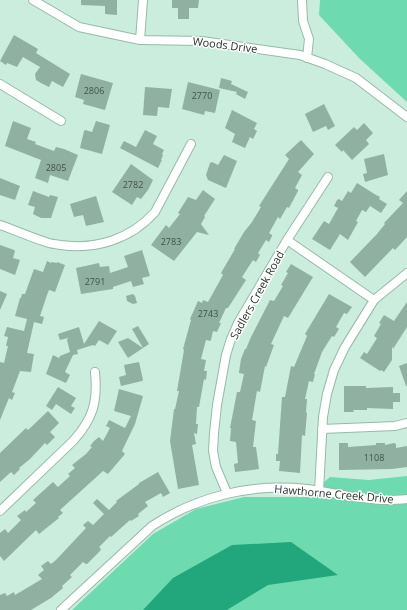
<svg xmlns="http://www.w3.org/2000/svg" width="407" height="610" font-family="'Open Sans',sans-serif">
<rect width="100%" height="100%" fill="#caeddd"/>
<path fill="#6ddbaf" d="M320 0H407V102L359 58 319 15Z
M407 476V610H72L153 534 196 509 244 497H307L330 477 369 480Z"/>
<path fill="#21a77b" d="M291 542 338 575 268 585 227 610H143L173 578 232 545Z"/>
<path fill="#90b1a2" d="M81 0H117V15L105 14V6L81 5Z
M172 0H199L198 8H189V19H178V8H172Z
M14 35 38 49 36 53 70 74 63 87 52 81 49 87 41 83 36 80 35 74 40 67 23 57 17 67 7 63 6 65 0 61Z
M81 74 113 83 105 110 83 104 84 100 75 97Z
M221 78 232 81 231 84 248 92 245 99 236 94 237 92 219 88Z
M188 82 220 90 215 113 205 111 204 115 182 109Z
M145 87 172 89 169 108 158 107 157 116 143 115Z
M324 104 335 126 328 130 326 126 313 132 305 114Z
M232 110 257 123 254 129 257 131 253 139 250 137 245 148 232 142 235 134 225 128Z
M13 121 31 128 27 139 36 142 35 144 54 151 56 147 64 149 78 155 68 181 50 175 48 183 35 178 41 160 5 146Z
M96 121 110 125 102 154 80 148 84 131 85 130 92 132Z
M364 123 373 133 366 140 369 144 352 160 343 150 342 152 335 145 354 127 357 130Z
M145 130 157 136 153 144 164 150 162 154 163 155 161 160H162L158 168 120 148 124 141 136 147Z
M301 140 314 154 298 172 302 175 295 188 298 190V191L289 208 287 207 280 219 278 217 269 233 272 235V236L269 242 266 240 258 253 260 255 256 262 253 260 242 277 246 280 228 308H226L219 323H221L217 332 213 331 211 340 210 341 206 340 201 359 206 360 204 371H207L206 380 204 379 199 407H197L196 424H198L197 434 194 433 196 444 192 445 199 485 178 489 170 441 174 409H175L179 391H177L184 350 183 349 191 320 190 319 198 301 202 303 203 300 208 302 223 275 221 273 235 249H234L244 232 252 222 261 207 259 206 289 159 285 155Z
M384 154 388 175 365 182 363 174 367 173 364 159Z
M224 155 237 161 226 188 208 180 206 175 210 163 212 162 218 165Z
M131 164 153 180 148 190 141 199 137 197 132 205 112 192Z
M0 178 20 186 15 200 0 195Z
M357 183 376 195 380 197 379 199 387 204 381 213 370 206 366 212 362 210 356 221 358 222 348 240 340 234 330 250 312 239 324 221 329 224 338 208 334 206 337 200 339 199 342 201 348 191 351 193Z
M203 190 215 199 204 216 205 217 201 224 209 235 197 232 174 261 151 245 166 225 169 228 180 214 178 213 188 197 196 200Z
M33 191 49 197 50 195 58 197 51 218H41L33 214 35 207 28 205Z
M407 191V237L395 250 393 248 365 277 350 262 377 234 385 224 384 223 403 203 399 200Z
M96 196 104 222 86 226 83 215 74 217 70 204Z
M0 245 14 250 15 251 13 258 20 260 15 275 0 269Z
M142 250 150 276 142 278 144 284 133 287 131 281 113 287V289L81 294 76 268 99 263 100 267 109 266 110 273 128 267 124 256Z
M47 261 51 263 52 262 57 263V262L65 265 55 292 49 290 47 295 40 316 44 317 42 324 34 322 27 353 34 354 31 372 20 371 12 392 15 393 12 400 9 398 0 420V362L4 363 8 346H6L8 337 4 336 7 327 24 331 27 319 15 316 20 298H21L22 294H25L34 269 43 272Z
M291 264 313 277 288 318 284 316 277 331 271 344 274 345 266 367 265 366 260 392 257 391 252 420 256 421 253 447H256L259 469 235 472 234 464 238 463 236 442 230 441 231 428H230L237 392H240L244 374 239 373V372L241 359 245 349H246L251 337 270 300 274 301 283 286 281 285 288 273 286 272Z
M0 291 7 294 0 310Z
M133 294 135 296 137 303 133 304 127 301 126 296Z
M329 294 352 307 347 314 344 313 336 327 339 329 334 337 332 336 322 352 314 374H315L313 382 309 381 305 399H307L306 412 307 413 305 436 302 435 300 473 279 471 280 461H276V454H278L282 397H285L291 366 294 367 307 336 305 334Z
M407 302V327L393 349 392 346V360L384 372 381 370 380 371 360 358 364 352 367 354 377 338 374 336 381 324 379 323 384 315 394 321Z
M99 321 117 331 108 345 99 340 95 346 93 345 77 350 78 354 73 355 65 372 70 375 66 383 46 374 53 355 59 358 60 356 70 352 67 340 68 338 60 340 58 334 79 327 84 344Z
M138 326 149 344 143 348 132 329Z
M128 338 143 348 128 358 118 342Z
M139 362 143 380 142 381 121 386 119 377 126 375 124 365Z
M407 363V386H406L399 366Z
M344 386H366V388L393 387V393H400V402H393V409L367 408V410H353L354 412H344Z
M58 387 76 398 71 406 75 408 71 414 56 404 52 410 46 406Z
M119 389 143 396 135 424 122 451 125 454 108 474 103 471 60 510 63 513 58 517 59 518 39 534 36 530 4 561 0 556V533L5 529 8 533 21 520 17 516 25 510 26 512 36 503 33 500 53 482 58 487 70 476 68 474 75 468 72 465 86 454 92 447 90 446 94 441 99 437 103 441 110 428 106 426 109 420 125 428 131 416 114 411Z
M48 411 59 423 50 432 55 437 47 445 45 443 30 459 19 468 20 469 14 475 11 472 0 482V453L26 428 28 430Z
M339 443H348V447L376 445V443H385V445L394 443 396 444V448L407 446V467L392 469 339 470Z
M158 472 170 493 163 497 161 493 145 502 148 506 138 514 139 516 131 521 130 520 111 537 110 536 99 547 101 549 100 551 87 564H86L83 562 70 575 72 577 62 586 63 588 51 598 31 610H0V595L5 593 7 596 14 592 15 595 42 579 38 575 44 570 41 566 48 561 51 564 56 560 86 528 83 525 88 521 93 525 104 514 93 503 97 499 109 510 117 502 116 501 139 484V483Z"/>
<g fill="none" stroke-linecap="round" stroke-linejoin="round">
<defs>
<path id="minor" d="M33 0 79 27 140 40 202 41 300 55 325 64 356 78 407 117
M302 0 303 21 309 39 307 58
M140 40 143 0
M0 84 61 121
M0 225C15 230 30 237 46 242 50 244 56 244 61 245 96 250 131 239 155 212L191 144
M287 240 374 300
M322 429 395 426 407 423
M319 491 323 417 327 394 334 370 345 347 374 300 407 273
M227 493 216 467 213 451 214 433 217 405 226 355 231 339 238 323 287 240 328 177
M0 511 73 441C93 419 98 402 95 372
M61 610 152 526C198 496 252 483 307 489 332 492 357 499 382 500 391 500 399 500 407 499"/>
</defs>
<use href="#minor" stroke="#97b9a9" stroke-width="10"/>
<use href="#minor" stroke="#fff" stroke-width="8"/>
</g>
<g text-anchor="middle" stroke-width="3" stroke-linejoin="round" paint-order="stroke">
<g font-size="9" fill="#40524a">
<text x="94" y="94">2806</text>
<text x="202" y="99">2770</text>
<text x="56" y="171">2805</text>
<text x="133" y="188">2782</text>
<text x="171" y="245">2783</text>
<text x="95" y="285">2791</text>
<text x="208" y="317">2743</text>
<text x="374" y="461">1108</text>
</g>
<g font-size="11" fill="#25322c" stroke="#fff">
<text transform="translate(225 45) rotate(7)" y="4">Woods Drive</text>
<text transform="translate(257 295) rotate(-61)" y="4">Sadlers Creek Road</text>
<text transform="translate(334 494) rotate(5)" y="4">Hawthorne Creek Drive</text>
</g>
</g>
</svg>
